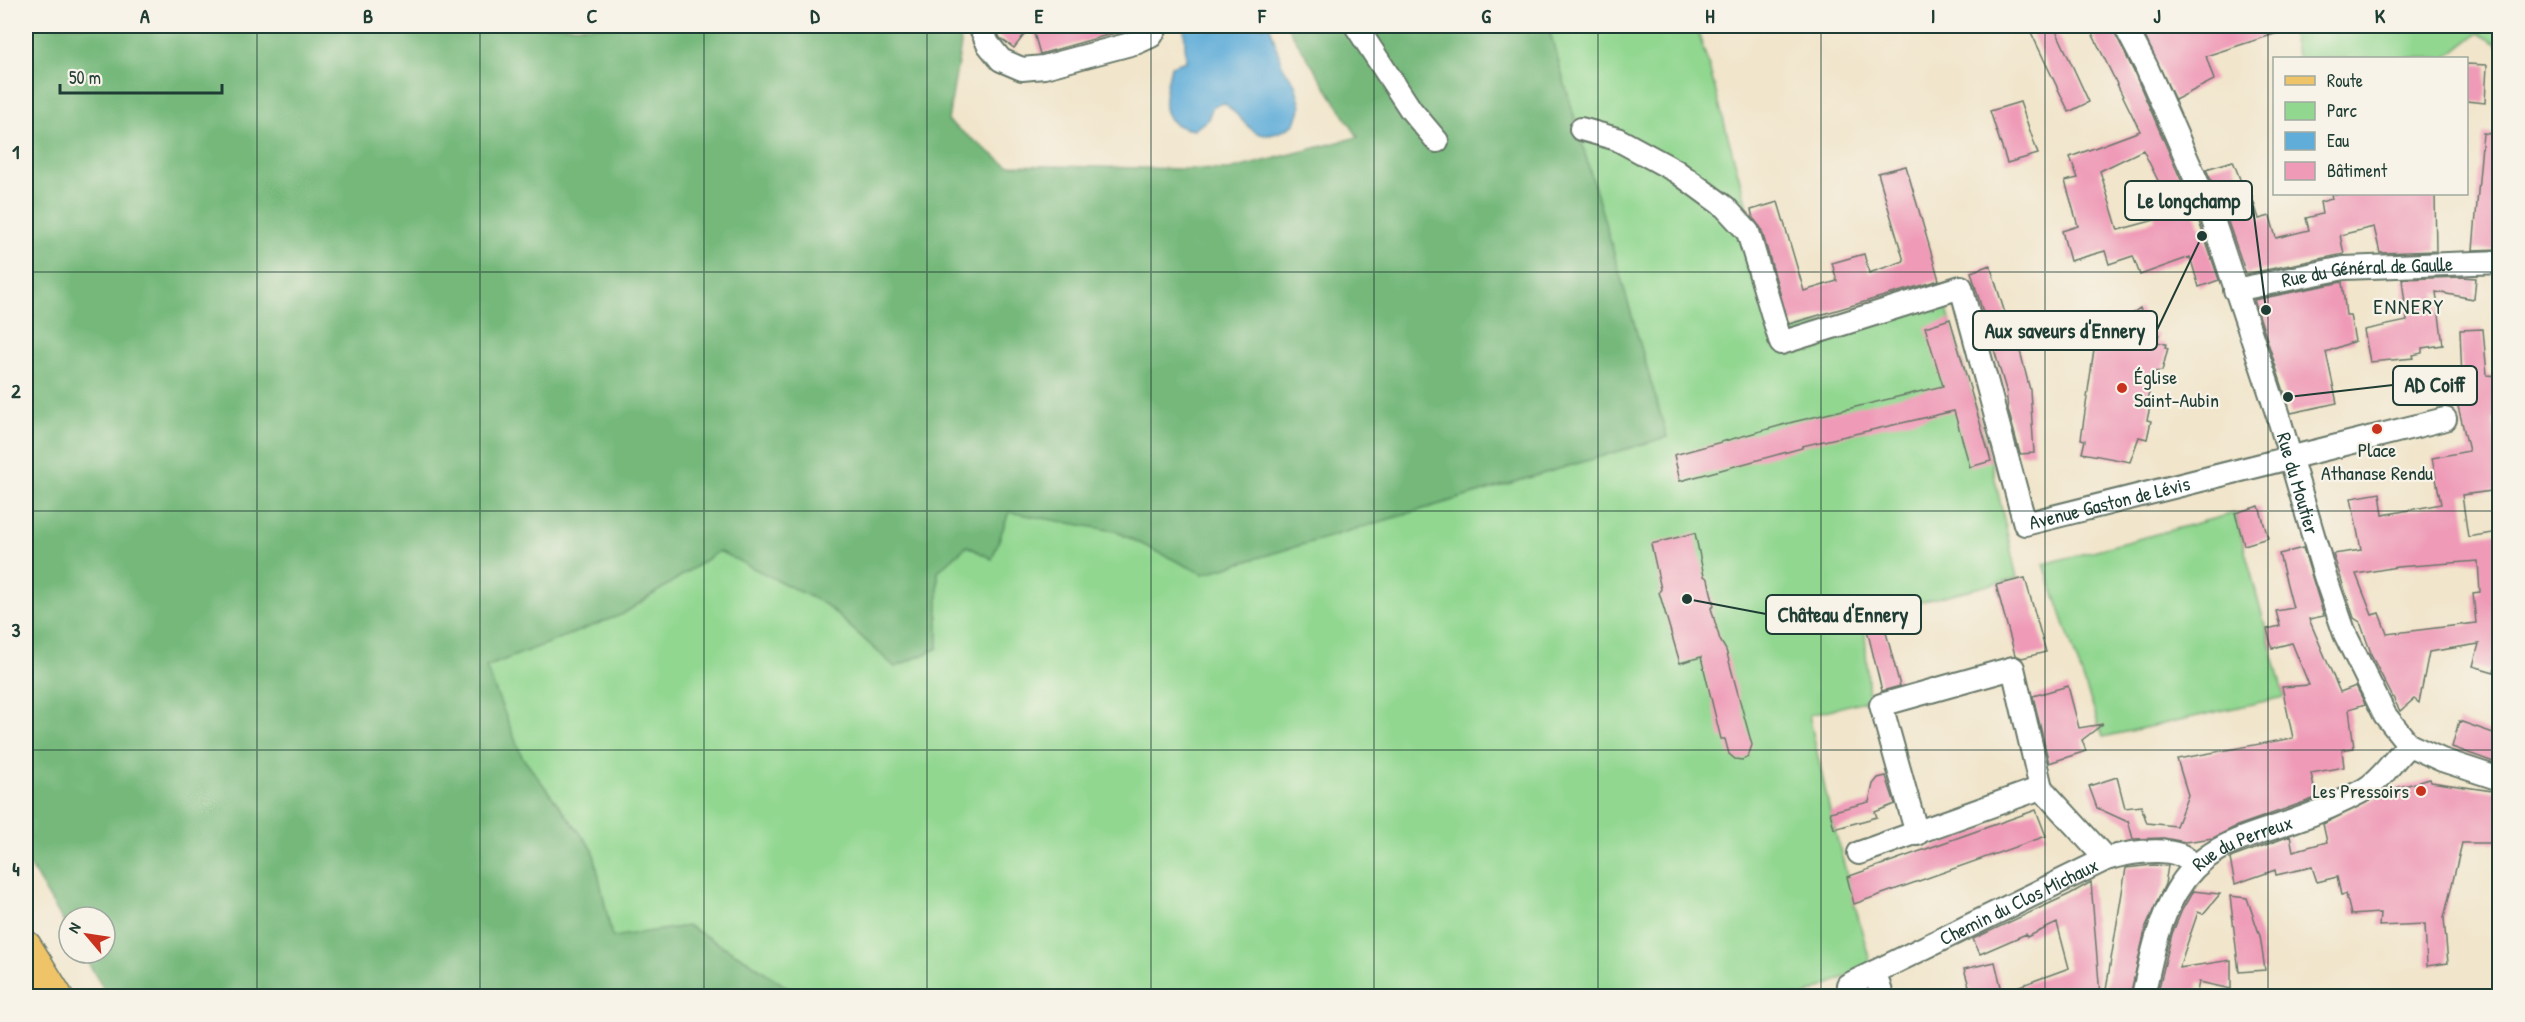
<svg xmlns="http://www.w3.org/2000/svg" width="2525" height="1022" font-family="'Patrick Hand',sans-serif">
<rect width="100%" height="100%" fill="#f7f3e8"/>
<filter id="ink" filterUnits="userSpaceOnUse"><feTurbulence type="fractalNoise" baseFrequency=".0167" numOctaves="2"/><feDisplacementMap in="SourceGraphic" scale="12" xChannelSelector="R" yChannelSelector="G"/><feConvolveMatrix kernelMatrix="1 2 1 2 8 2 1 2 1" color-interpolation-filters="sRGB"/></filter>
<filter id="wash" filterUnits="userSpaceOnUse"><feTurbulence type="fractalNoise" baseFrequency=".008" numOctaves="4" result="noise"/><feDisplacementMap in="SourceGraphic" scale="24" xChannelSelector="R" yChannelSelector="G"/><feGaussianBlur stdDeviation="1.35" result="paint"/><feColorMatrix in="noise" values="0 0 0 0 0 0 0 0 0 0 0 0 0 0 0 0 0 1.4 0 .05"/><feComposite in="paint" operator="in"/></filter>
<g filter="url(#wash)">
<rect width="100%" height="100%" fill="#f1e5cb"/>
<path fill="#91d790" stroke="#588a62" stroke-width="1.5" d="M1548 26H1696L1708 63 1782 335 1940 285 1991 461 2017 578 1864 616 1869 700 1809 715 1830 812 1871 965 1804 996H799L750 962 688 926 612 938 593 850 522 757 486 667 623 614 719 551 825 604 895 667 938 648V571L967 546 992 559 1009 512 1115 531 1203 574 1667 437Z
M2289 26H2499V45L2478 33 2446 58H2298Z
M2235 513 2284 697 2103 737 2044 564Z"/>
<path fill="#74b87a" stroke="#4a7a57" stroke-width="1.5" d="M26 26H956L961 44 948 121 1007 165 1229 170 1358 137 1287 26H1548L1667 437 1203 574 1115 531 1009 512 992 559 967 546 938 571V648L895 667 825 604 719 551 623 614 486 667 522 757 593 850 612 937 688 926 750 962 799 996H108L82 953H105V917H69V931L26 859Z"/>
<path fill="#60add9" stroke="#407586" stroke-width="1.5" d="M1184 26H1270L1282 65 1295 84 1301 106 1295 124C1254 150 1252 125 1224 103L1213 106 1208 119 1194 130C1153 124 1165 96 1171 66L1186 61Z"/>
<g id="blocks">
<path fill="#ef9bb8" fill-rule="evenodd" d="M995 26H1031L1014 48 1000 38Z
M1032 26H1121L1122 31 1040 54Z
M2028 26H2054L2089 102 2069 112Z
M2104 26H2112L2134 72 2198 219 2219 280 2199 287 2190 257 2140 275 2133 256 2109 264 2105 251 2070 261 2062 231 2078 226 2065 181 2078 178 2070 157 2140 131 2090 29ZM2143 150 2168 201 2151 205 2155 220 2118 230 2100 171Z
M2140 26H2289L2290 29 2206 56 2214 80 2175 100Z
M2466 64 2487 65 2485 103 2466 101Z
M2020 102 2038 154 2007 163 1990 111Z
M2483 133 2499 135V249L2473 250Z
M2233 161 2245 192 2250 190 2259 219 2270 216 2276 238 2309 230 2306 218 2322 214 2320 202 2332 199 2331 194H2435L2436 251 2380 253 2374 227 2340 235 2344 254 2246 274 2224 210 2206 169Z
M1906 166 1939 280 1789 324 1761 228 1753 218 1751 210 1778 202 1804 291 1837 281 1832 263 1864 254 1869 273 1904 261 1878 173Z
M1990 265 2012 336 2016 335 2030 390 2034 453 2020 454 2008 409 2006 390 1971 272Z
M2462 277 2476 278 2474 299 2436 292 2443 345 2422 348V353L2413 355 2414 358 2370 362 2364 330 2407 321 2402 279Z
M2342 282 2346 315H2350L2355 341 2326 352 2337 403 2291 413 2254 300Z
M2140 308 2151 332 2159 334 2157 342 2166 344 2165 347 2168 348 2162 371 2154 372 2147 401 2150 407 2147 420 2151 421 2147 439 2139 437 2130 462 2082 453 2085 440 2081 439 2098 322 2116 325Z
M1950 319 1991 461 1970 467 1954 411 1802 446V448L1680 481 1674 455 1793 422 1943 386 1925 327Z
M2483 329 2487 375 2499 376V417L2493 419 2499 452V490L2462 495 2468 537 2499 532V592L2493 593 2496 628H2499V652L2494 672 2473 666 2479 644 2429 652 2419 703 2414 699 2400 711 2370 653H2371L2360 622 2354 618 2333 554 2361 550 2351 498 2380 493 2383 515 2441 504 2432 458 2469 451 2452 382 2462 380 2460 330ZM2478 561 2480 592 2473 593 2476 623 2387 634 2379 613 2372 615 2356 574 2397 567Z
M2259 506 2268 538 2244 545 2235 513Z
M1695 533 1704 576 1708 579 1714 606 1711 608 1720 640 1726 650 1752 745 1748 757 1742 760 1735 759 1729 754 1725 739H1721L1701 657 1680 663 1659 592 1661 589 1651 544Z
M2303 548 2324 616 2309 619 2340 692 2356 686 2365 704 2349 709 2354 748 2342 750 2344 767 2311 773 2316 798 2237 826 2213 838 2185 842 2164 838 2133 839 2128 820V822L2097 808 2089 786 2117 777 2125 808 2141 806 2147 823 2176 826 2188 795 2177 759 2293 738 2282 687 2309 685 2292 643 2272 648 2267 629 2280 626 2276 611 2293 608 2279 554Z
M2025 578 2046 652 2022 658 2015 655 1996 585Z
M1881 613 1900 686 1882 691 1864 617Z
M2068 686 2079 728 2103 724 2082 740 2086 751 2049 763 2033 696Z
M2459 721 2499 735V764L2452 747Z
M1886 776 1895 804 1875 812 1877 817 1834 829 1830 812 1869 802 1873 784 1878 778Z
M2430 779 2431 782 2499 792V843H2462L2444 918 2448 963 2427 966 2425 924 2379 926 2380 913 2351 915 2346 894 2341 895 2337 877 2317 882 2312 867 2276 875 2275 870 2235 884 2230 859 2233 857 2290 836 2293 851 2327 842 2323 824 2393 789Z
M2036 810 2046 836 1854 904 1847 877Z
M2153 865 2168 866 2165 884 2146 926 2130 996H2105L2126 868Z
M2091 882 2100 996H1998V994L2069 968 2057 923 2027 937 2026 934 1980 954 1973 939 2070 894Z
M2193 891 2220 894 2203 914 2198 912 2179 968 2231 960V989L2199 982 2196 996H2157L2172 934 2182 910Z
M2230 896 2247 898 2260 936 2265 970 2239 972Z
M1995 962 2002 991 1972 996 1964 969Z"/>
</g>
</g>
<g filter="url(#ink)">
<use href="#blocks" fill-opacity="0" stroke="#687869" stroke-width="1.5"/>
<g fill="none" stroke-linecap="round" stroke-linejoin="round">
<defs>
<g id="minor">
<path d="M980 26 988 44 1001 60 1022 69 1044 67 1138 42 1151 36 1157 26"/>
<path d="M1356 26 1411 110 1437 141"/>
<path id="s1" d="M2125 26 2146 66 2211 214 2280 422 2325 576 2345 634 2385 715 2409 745 2442 760 2500 779"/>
<path id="s2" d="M1581 129 1617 139 1676 171 1725 207 1748 232 1781 343 1961 287 2025 524 2445 419"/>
<path id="s3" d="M2235 290 2344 268 2500 262"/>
<path d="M1917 834 1881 705 2013 668 2041 788"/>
<path d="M1859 853 2041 788 2106 859"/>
<path d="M1875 972 1882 996"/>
<path id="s4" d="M1848 985 2106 859C2125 853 2161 847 2180 855 2186 857 2190 862 2195 867"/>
<path id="s5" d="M2143 996C2151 961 2157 924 2176 892 2203 845 2245 838 2293 821 2317 813 2342 802 2364 790 2383 779 2393 759 2409 745"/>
</g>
<path id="major" d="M26 946 57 996"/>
</defs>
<use href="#minor" stroke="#687869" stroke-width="26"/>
<use href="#major" stroke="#687869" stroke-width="33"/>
<use href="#minor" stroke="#fff" stroke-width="22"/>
<use href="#major" stroke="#efc469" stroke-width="30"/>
</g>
</g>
<path fill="none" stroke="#1f3d34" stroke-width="1.5" stroke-opacity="0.55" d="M257 26V996M480 26V996M704 26V996M927 26V996M1151 26V996M1374 26V996M1598 26V996M1821 26V996M2045 26V996M2268 26V996M26 272H2500M26 511H2500M26 750H2500"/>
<g fill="#c8321e" stroke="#f7f3e8" stroke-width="2">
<circle cx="2122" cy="388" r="6"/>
<circle cx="2377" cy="429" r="6"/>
<circle cx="2421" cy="791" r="6"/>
</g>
<g text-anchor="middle" stroke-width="4.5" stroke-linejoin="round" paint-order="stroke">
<g font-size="20" fill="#1f3d34" stroke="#f7f3e8">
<text dy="7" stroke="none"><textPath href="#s3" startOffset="134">Rue du Général de Gaulle</textPath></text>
<text dy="7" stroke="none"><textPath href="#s1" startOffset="490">Rue du Moutier</textPath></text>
<text dy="7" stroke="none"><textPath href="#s2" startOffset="836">Avenue Gaston de Lévis</textPath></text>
<text dy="7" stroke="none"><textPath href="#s5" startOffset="195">Rue du Perreux</textPath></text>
<text dy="7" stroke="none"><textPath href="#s4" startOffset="190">Chemin du Clos Michaux</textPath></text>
</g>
<g font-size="20" fill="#1f3d34" stroke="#f7f3e8" text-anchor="start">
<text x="2134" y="384">Église<tspan x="2134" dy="23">Saint-Aubin</tspan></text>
<text x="2377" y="457" text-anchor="middle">Place<tspan x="2377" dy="23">Athanase Rendu</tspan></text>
<text x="2409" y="798" text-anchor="end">Les Pressoirs</text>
</g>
<g font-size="22" letter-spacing="1.5" fill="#1f3d34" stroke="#f7f3e8">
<text x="2409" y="314">ENNERY</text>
</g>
</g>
<path fill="none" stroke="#1f3d34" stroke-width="2" d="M2266 310L2252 200M2202 236L2157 330M2288 397L2393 385M1687 599L1766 614"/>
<g fill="#1f3d34" stroke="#f7f3e8" stroke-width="2">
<circle cx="2266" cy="310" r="6"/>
<circle cx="2202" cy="236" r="6"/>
<circle cx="2288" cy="397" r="6"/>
<circle cx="1687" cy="599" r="6"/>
</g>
<g fill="#f7f3e8" stroke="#1f3d34" stroke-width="2">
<rect x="2125" y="181" width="127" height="39" rx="6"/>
<rect x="1973" y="311" width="184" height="39" rx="6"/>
<rect x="2393" y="366" width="84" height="39" rx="6"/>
<rect x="1766" y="595" width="155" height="39" rx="6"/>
</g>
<g font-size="21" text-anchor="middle" font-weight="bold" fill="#1f3d34">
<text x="2189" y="208">Le longchamp</text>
<text x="2065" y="338">Aux saveurs d'Ennery</text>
<text x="2435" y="392">AD Coiff</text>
<text x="1843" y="622">Château d'Ennery</text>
</g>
<rect width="2525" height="1022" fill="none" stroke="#f7f3e8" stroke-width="66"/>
<rect x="2273" y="57" width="195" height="138" fill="#f7f3e8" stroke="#a1aaa0" stroke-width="1.5"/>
<rect x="2285" y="76" width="30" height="9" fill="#efc469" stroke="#a1aaa0" stroke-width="1.5"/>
<text x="2327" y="87" font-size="18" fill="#1f3d34">Route</text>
<rect x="2285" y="102" width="30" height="18" fill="#91d790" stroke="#a1aaa0" stroke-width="1.5"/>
<text x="2327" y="117" font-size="18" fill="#1f3d34">Parc</text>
<rect x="2285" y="132" width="30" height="18" fill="#60add9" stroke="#a1aaa0" stroke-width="1.5"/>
<text x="2327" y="147" font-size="18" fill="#1f3d34">Eau</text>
<rect x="2285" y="162" width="30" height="18" fill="#ef9bb8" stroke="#a1aaa0" stroke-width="1.5"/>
<text x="2327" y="177" font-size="18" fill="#1f3d34">Bâtiment</text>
<g transform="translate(87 935) rotate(299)"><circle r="28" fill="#f7f3e8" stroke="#a1aaa0" stroke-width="1.5"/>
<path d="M0-4.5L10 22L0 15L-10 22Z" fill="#c8321e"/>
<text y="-9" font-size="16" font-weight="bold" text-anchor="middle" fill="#1f3d34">N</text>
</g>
<path d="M60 84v9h162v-9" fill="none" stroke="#1f3d34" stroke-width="3"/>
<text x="69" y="84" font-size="18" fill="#1f3d34" stroke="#f7f3e8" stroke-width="4.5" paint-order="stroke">50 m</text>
<rect x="33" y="33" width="2459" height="956" fill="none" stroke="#1f3d34" stroke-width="2"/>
<g font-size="20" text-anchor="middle" font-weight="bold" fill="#1f3d34">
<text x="145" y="23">A</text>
<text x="368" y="23">B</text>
<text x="592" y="23">C</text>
<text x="815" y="23">D</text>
<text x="1039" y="23">E</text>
<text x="1262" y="23">F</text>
<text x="1486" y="23">G</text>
<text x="1710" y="23">H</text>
<text x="1933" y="23">I</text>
<text x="2157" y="23">J</text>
<text x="2380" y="23">K</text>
<text x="16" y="159">1</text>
<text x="16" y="398">2</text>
<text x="16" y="637">3</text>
<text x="16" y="876">4</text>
</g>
</svg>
